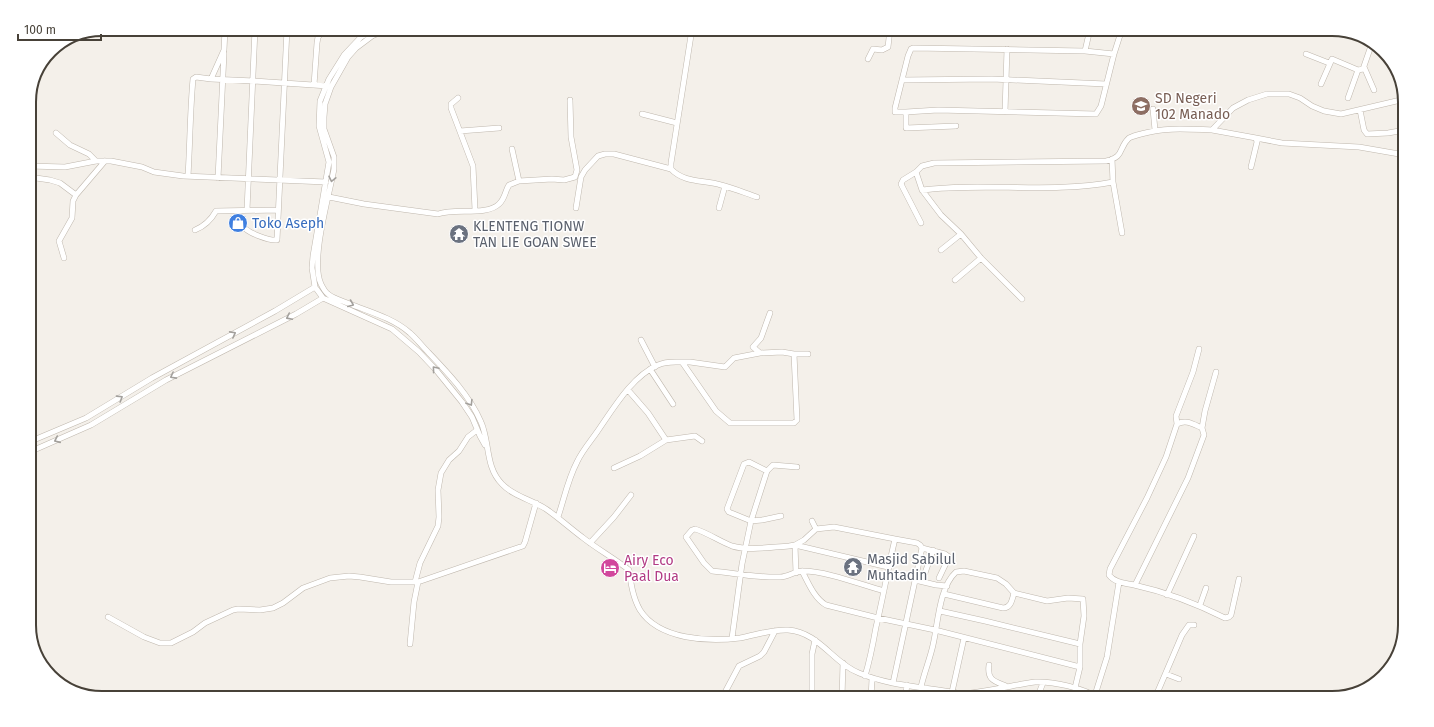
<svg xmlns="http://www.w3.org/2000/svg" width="1434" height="727" font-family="'Fira Sans',sans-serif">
<rect width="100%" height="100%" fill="#f4f0ea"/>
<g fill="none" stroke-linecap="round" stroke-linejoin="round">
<defs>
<path id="street" d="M360 29 366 34
M375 29 361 37 344 55 329 79 320 101 319 126 329 162 313 256 312 268 315 287 323 298 392 329 419 352 436 370 462 402 472 417 480 436 485 445
M388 29 372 36 356 48 348 57 331 87 325 104 324 117V129L334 157V169C329 196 310 261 321 284 323 288 325 292 328 294 334 299 343 301 350 304 370 312 393 318 410 333 416 338 422 346 428 352 448 373 470 396 481 422 490 442 485 467 502 484 513 496 532 500 546 509 559 518 570 528 582 537 597 549 614 558 629 570 631 584 633 598 640 610 659 640 709 642 740 638 756 635 773 629 788 630 819 632 833 663 859 673 890 686 925 687 957 693 966 695 975 692 984 691 1001 689 1018 684 1035 682 1053 681 1083 688 1099 698
M692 29 671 163V169C684 183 704 180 721 185 733 188 745 193 757 197
M1333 29 1367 39
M1085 51 1090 29
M1306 54 1329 63
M868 59 873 49 882 50 888 47 890 29
M1364 67 1374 90
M211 79 254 81 328 86
M902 80 992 79 1106 84
M1321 84 1332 59 1358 70 1363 69 1372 43
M314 85 317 43 318 37 325 29
M458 98 451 104V108L473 166 475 210
M1348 98 1358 70
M1153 109 1155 130
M1360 110 1364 130 1367 134 1388 133 1405 130
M906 112H895V108L908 56 911 49 913 48 1085 51 1114 54 1122 29
M1005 112 1007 49
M642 114 677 123
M956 126 906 128V112L938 110 1096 114 1101 106 1114 54
M1212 130 1256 138 1257 142 1251 167
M460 131 499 128
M56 133 70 145 89 154 96 161
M1256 138 1282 143 1359 147 1405 155
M1112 159 1113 182 1122 233
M29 166 65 167 96 161H111L142 167 154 172 183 176 326 182
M916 172 903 180 901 184 921 223
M188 176C190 144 190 112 193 79L196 77 211 79 224 50 225 29
M29 177 50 180 60 183 76 195 73 201 72 218 59 241 64 258
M218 178 224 53
M519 181 552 179 564 180 575 177 577 170 571 137 570 100
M922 190C985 182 1050 194 1113 182
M76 195 105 161
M329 197 364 204 438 214C455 208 487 216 499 204 505 199 505 191 509 185L519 181 512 149
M576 208 581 177 585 170 598 156 605 154H614L671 169
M719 208 725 186
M247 210 255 29
M241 217C241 220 241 223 243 226 247 233 270 241 277 240L287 29
M195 230C205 226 211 220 216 211L278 210
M941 250 961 234
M955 280 981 258
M1022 299 981 258 961 234 941 215 922 190 916 172 922 166 934 163 1106 161C1125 157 1118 148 1129 138 1133 136 1137 135 1141 134 1166 127 1186 129 1212 130L1233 108 1248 100 1267 94H1289L1300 98 1312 106 1324 111 1341 114 1405 99
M641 340 655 367
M760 353 782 352 794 354
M682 362H690L725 367 734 358 760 353 753 347 761 338 770 313
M650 369 673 404
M628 390 648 413 666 440
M1177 424 1176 416 1193 372 1199 349
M1202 428 1205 411 1216 372
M29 442 86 418 152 378 275 311 315 287
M29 454 34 450 91 425 166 380 296 314 323 298
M614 468 640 456 666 440 695 436 702 441
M767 471 749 462 744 464 727 509 729 512 751 521 762 520 781 516
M558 517C564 499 568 479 577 462 582 451 590 442 597 432 613 409 632 376 658 365 666 361 674 362 682 362L716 411 730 423H794L797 420 794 354H808
M812 521 816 529
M590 543 614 517 631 495
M922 548 945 554 949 557 939 578
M802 571C808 582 814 598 826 605L878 618 935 630 1080 667
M796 573 795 545 888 567
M925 573 933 550
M915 580 936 585 947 586
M415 582 420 563 438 526 439 517 438 490 441 473 449 460 459 451 468 437 477 430
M29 585 31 597 29 605
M1135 585 1188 478 1204 435 1202 428C1193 424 1186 419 1177 424L1166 457 1147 498 1110 569 1109 575C1115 583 1125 583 1134 585 1166 592 1197 604 1225 618L1229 617 1231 615 1239 579
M884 591C862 585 826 571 803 571 795 571 788 577 780 577 757 578 735 573 712 571L704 563 686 537 692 530 695 529C708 533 719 541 732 546 749 551 771 547 789 546L795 545 804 540 816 529 834 527 895 539
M944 594 1003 608C1011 608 1012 600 1014 593
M1167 595 1194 536
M1200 605 1206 588
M940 611 985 621 1080 644
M108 617 144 637 160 643H171L193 632 205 623 233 610 238 609 260 610 273 608 283 603 303 588 330 578 349 576 360 577 391 582H418L523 546 525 542 536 503
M732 638 742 564 751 521 767 471 773 465 797 467
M410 644 414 602 418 582
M989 665C987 680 994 681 1006 686
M1166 674 1179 679
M865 676C870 660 873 644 876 627 883 598 888 568 895 539L917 543 920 545 922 548 893 683
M921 687C924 673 930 659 933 645 938 624 939 587 956 572L964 571 997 578 1006 584 1014 593 1047 601 1068 598 1083 599 1084 616 1080 644V667L1075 688
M952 692 964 638
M1095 695 1107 657 1119 582
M722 698 739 666 760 656 764 652 775 631
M812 698V654L815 640
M842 698 843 663
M871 698 872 679
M905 698 907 685
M936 698 937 690
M1037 698 1043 683
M1076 698 1079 690
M1155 698 1182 635 1189 625H1194"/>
</defs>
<use href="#street" stroke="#bfb7ad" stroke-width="6"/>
<use href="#street" stroke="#fff" stroke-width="5"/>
</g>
<defs><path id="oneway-chevron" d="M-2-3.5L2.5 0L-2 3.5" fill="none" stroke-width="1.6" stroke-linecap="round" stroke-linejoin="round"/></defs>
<g stroke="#a3a09c">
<use href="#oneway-chevron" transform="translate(332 179) rotate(102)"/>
<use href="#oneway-chevron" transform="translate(351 304) rotate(22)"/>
<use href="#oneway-chevron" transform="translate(289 317) rotate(154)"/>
<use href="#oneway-chevron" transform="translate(233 334) rotate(-28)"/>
<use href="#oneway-chevron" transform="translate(435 369) rotate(-130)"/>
<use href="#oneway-chevron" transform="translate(173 376) rotate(152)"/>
<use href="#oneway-chevron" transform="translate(120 398) rotate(-32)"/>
<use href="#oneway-chevron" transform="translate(470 403) rotate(58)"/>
<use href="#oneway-chevron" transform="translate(57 440) rotate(156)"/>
</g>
<defs>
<symbol id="school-disc" viewBox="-11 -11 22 22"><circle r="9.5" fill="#8d6e63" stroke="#fff"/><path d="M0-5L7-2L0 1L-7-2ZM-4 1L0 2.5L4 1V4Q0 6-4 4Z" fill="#fff"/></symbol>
<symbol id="shop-disc" viewBox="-11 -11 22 22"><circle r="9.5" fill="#3f7fe0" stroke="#fff"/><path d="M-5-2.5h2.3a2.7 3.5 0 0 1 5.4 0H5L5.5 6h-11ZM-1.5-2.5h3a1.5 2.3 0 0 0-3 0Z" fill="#fff"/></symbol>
<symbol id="temple-disc" viewBox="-11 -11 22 22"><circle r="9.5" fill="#6b7280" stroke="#fff"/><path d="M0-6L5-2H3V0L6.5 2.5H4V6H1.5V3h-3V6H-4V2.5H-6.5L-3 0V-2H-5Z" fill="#fff"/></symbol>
<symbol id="hotel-disc" viewBox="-11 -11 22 22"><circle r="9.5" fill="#d1479c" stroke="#fff"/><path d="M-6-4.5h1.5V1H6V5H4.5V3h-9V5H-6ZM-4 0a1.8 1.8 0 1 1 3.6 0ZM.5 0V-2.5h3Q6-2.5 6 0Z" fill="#fff"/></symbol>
</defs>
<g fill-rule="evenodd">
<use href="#school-disc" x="1130" y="95" width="22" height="22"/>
<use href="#shop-disc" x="227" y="212" width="22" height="22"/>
<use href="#temple-disc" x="448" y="223" width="22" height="22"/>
<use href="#temple-disc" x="842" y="556" width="22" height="22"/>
<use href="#hotel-disc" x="599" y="557" width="22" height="22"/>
</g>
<g text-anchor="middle" stroke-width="3" stroke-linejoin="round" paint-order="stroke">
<g font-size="14" fill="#785e54" stroke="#fff" text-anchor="start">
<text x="1155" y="103">SD Negeri<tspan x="1155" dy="16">102 Manado</tspan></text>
</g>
<g font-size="14" fill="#366cbe" stroke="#fff" text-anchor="start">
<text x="252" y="228">Toko Aseph</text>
</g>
<g font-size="14" fill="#5b616d" stroke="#fff" text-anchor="start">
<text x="473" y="231">KLENTENG TIONW<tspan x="473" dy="16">TAN LIE GOAN SWEE</tspan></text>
<text x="867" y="564">Masjid Sabilul<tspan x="867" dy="16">Muhtadin</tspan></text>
</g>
<g font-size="14" fill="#b23c85" stroke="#fff" text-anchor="start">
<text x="624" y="565">Airy Eco<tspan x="624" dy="16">Paal Dua</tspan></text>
</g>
</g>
<path d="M0 0H1434V727H0ZM102 36H1332A66 66 0 0 1 1398 102V625A66 66 0 0 1 1332 691H102A66 66 0 0 1 36 625V102A66 66 0 0 1 102 36Z" fill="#fff" fill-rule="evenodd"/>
<path fill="none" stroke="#474138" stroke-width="2" d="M102 36H1332A66 66 0 0 1 1398 102V625A66 66 0 0 1 1332 691H102A66 66 0 0 1 36 625V102A66 66 0 0 1 102 36Z"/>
<path d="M18 34v6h83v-6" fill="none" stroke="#474138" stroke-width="2"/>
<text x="24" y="34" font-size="12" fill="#474138" stroke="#ffffff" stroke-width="3" paint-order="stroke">100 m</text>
</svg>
